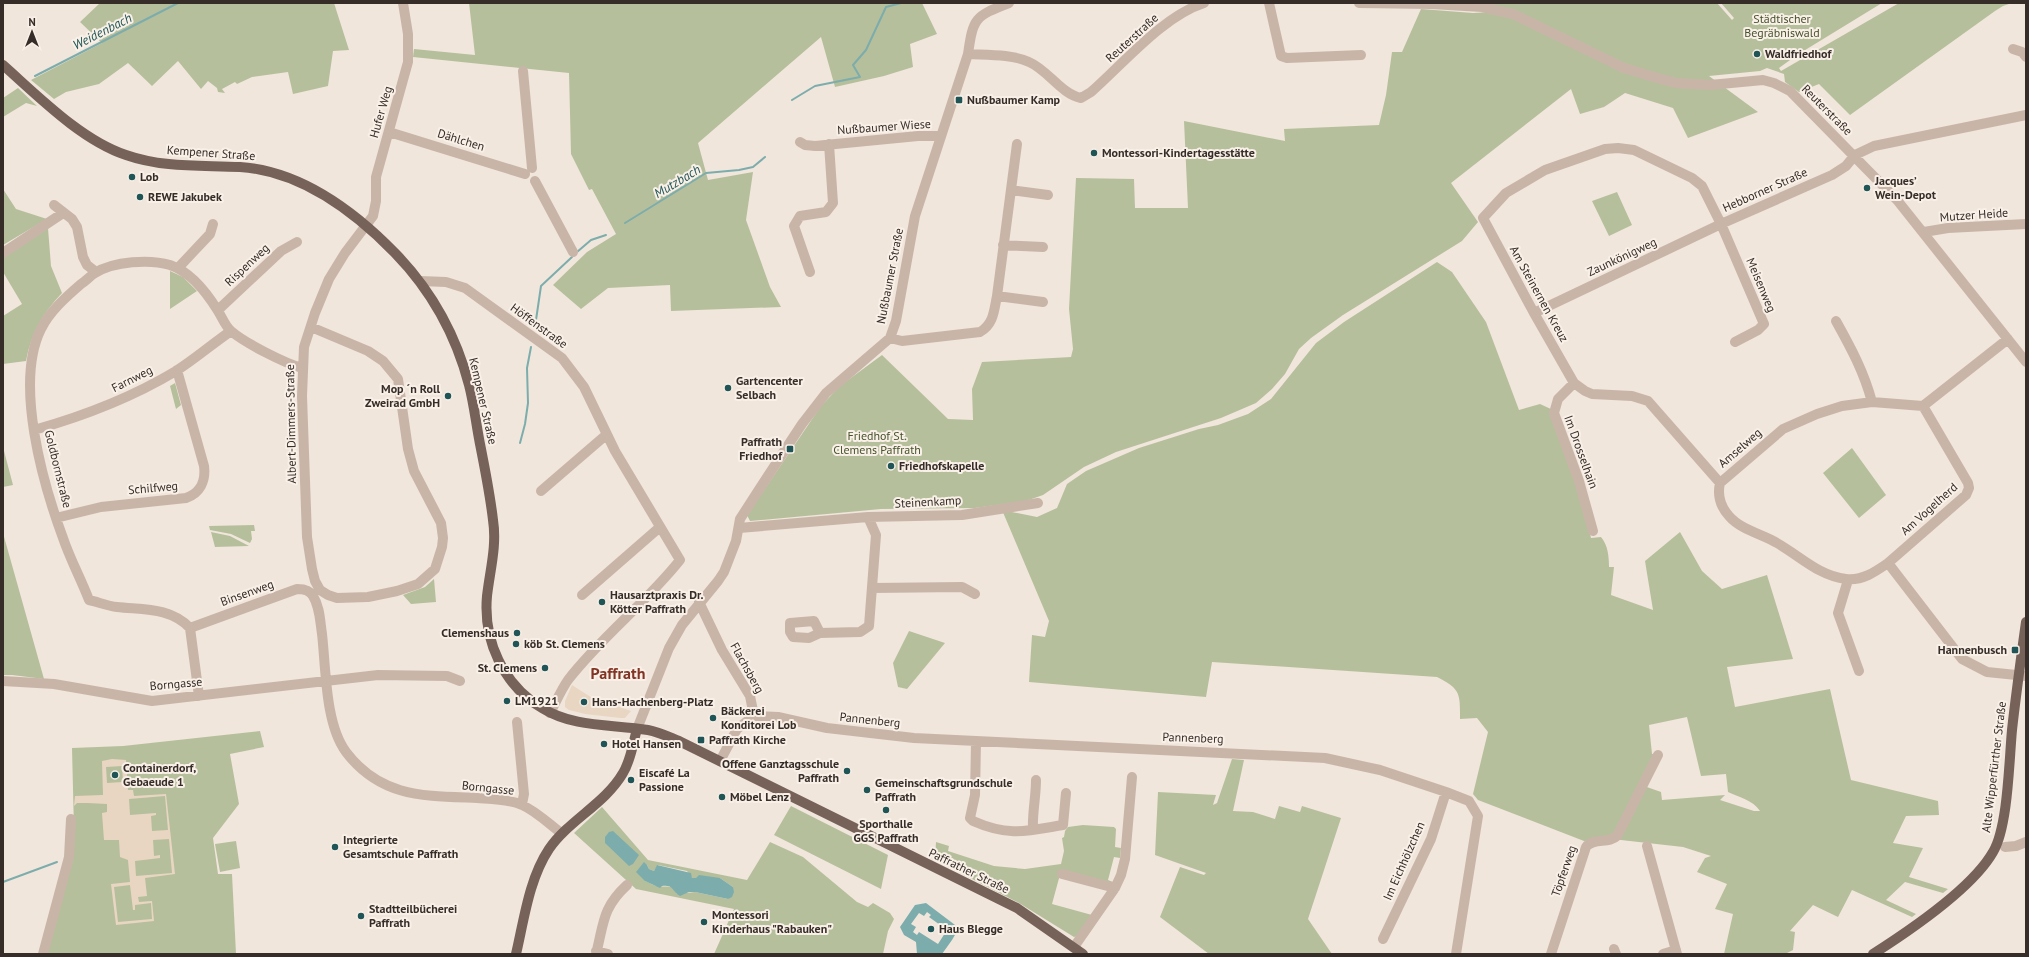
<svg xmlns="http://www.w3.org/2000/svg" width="2029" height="957" font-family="'PT Sans',sans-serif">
<rect width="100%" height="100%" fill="#f1e6dc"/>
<path fill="#b6bf9c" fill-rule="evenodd" d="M100 3H334L349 50 333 51 328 86 293 94 288 72 252 77 237 84 235 82 222 89 225 93 218 92 217 88 208 81 201 89 178 61 152 86 128 63 99 84 66 92 54 99 31 80 102 43 80 22Z
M469 3H922L937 34 910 44 913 67 884 76 835 87 821 37 698 143 708 180 753 172 746 220 770 287 781 307 671 311 670 285 608 288 581 309 553 285 587 252 616 234 592 189 589 190 571 154 569 73 413 57 414 49 475 55Z
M1483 3H1717L1732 20 1734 18 1721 3H1882L1797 55 1779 68 1781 71 1899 3H2012L2003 6 1995 11 1850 115 1819 84 1799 92 1785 82 1784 74 1767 68 1760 71 1709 76 1758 112 1688 138 1673 108 1625 93 1604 107 1580 114 1571 89 1451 183 1478 222 1462 241 1343 315 1311 338 1299 349 1285 374 1272 389 1256 403 1221 418 1116 452 1084 467 1043 495 1026 501 975 508 881 509 750 521 747 515 821 406 840 386 882 355 948 419 973 420 972 389 982 362 1071 357 1073 349 1069 309 1076 178 1134 179 1135 208H1188L1184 121 1285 141 1284 129 1379 125 1386 95 1392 52H1402L1421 9 1473 13 1491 12Z
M18 88 37 106 26 103 3 117V98Z
M3 189 16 209 47 219 3 245Z
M1617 192 1632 225 1609 236 1592 201Z
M48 228 51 266 62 293C43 313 31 333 26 361L3 364V316L22 304 3 272V258Z
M1437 262 1452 272 1486 322 1519 410 1540 404 1553 410 1584 505 1591 538 1601 537C1608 545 1609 557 1609 567H1614L1611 595 1653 610 1645 561 1680 532 1702 571 1722 589 1767 575 1793 659 1727 667 1735 707 1830 689 1851 780 1938 801 1939 815 1906 816 1893 843 1923 848 1909 877 1948 889 1943 893 1905 882 1886 900 1916 914 1912 917 1852 890 1838 917 1813 905 1790 931 1795 932 1793 950 1785 954H1724L1733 914 1715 909 1727 884 1697 872 1705 858 1711 856 1683 847 1612 839 1584 841 1478 800 1473 794 1488 732 1477 718 1460 719C1460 694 1461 689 1437 677L1212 662 1206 697 1029 682 1032 635 1045 637 1049 621 1002 510 1037 517 1057 508 1067 484 1086 471 1139 448 1199 429 1218 425 1248 414 1271 399 1316 343 1344 322ZM1687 717 1701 776 1726 774 1728 792C1738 797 1753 800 1760 811H1754L1720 800 1725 795 1662 800 1661 792 1644 786 1660 753 1652 754 1649 725Z
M170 271 183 277 197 291 170 309Z
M175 383 181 405 176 409 170 386Z
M3 447 13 485 3 487Z
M1852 448 1886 495 1859 518 1823 473Z
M254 525 255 531H251L252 539 250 543 231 534 210 530 209 526Z
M211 532 230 536 249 546 215 547Z
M3 533 44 679 12 675H3Z
M434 579 436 602 411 604 403 595 425 587Z
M909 631 945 643 907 689 898 687 893 663Z
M260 731 264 747 230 754 239 804 213 838 218 874H232L236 954H47L74 830 72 748 123 746Z
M1232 759 1244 760 1233 811 1253 812 1275 819 1279 806 1300 812 1302 806 1341 818 1308 919 1332 954H1209L1160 917 1180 867 1204 875 1206 873 1155 855 1158 792 1216 795 1213 805 1217 803Z
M791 806 888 855 881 889 774 835Z
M602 807 648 860 747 880 770 842 803 857 857 902 868 907 873 903 890 913 894 919 888 931 883 954H714L734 909 636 889 574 833ZM647 865 649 869 654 871 658 865 687 871 692 878H720L733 887 728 899 695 892 677 894C672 883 667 888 657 886 654 886 649 882 645 881Z
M1083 825 1114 827 1116 829 1115 847 1121 848 1120 858 1114 857 1108 880 1113 882 1111 884 1061 871 1052 904 1092 915 1077 936 1074 937 1019 903 935 860 936 842 949 846 948 851 994 866 1025 869 1061 864 1064 851 1062 838 1064 837 1065 831 1068 827Z
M236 841 240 868 220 872 215 844Z"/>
<path fill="#e8d6c3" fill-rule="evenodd" d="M572 685 597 701 599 700 631 711 625 718H620L585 714 569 710 565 707V701Z
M112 759 126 760 128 790H133L134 796 166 794 175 874 145 878 147 896 138 897 139 902 152 901 154 921 116 925 111 884 130 882 128 860 120 857 119 840H104L102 813 107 812V804L88 803H77L74 806 75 796 103 795 102 761ZM122 766 123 782 107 783 106 767ZM165 796 168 830 152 831 151 816 156 815V813L130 815 129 799ZM169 839 172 873 136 876 135 861 160 858V855L154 856 153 840ZM130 885 133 910H135V905L151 903 152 919 118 922 114 887Z"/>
<path fill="#7cadac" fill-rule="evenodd" d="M613 831 639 855 633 864 629 866 605 843V837L609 832Z
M644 862 647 865 649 869 654 871 657 865 691 873 692 878H696L699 875 720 878 733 887 734 892 732 897 728 899 695 892H689L680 896 677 894C671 888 672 885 662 886L660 888 645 881 636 872Z
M926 903 959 928 952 940 942 954H917L916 942 904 935 900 927 915 905ZM927 912 931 915 929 917 947 930 938 944 919 932 917 935 913 932 916 927 911 924 919 913 924 916Z"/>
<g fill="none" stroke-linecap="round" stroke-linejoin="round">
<path stroke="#7cadac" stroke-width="2" d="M35 76 178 3
M792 100 815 86 860 77 853 65 866 50 886 7 901 3
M625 223 706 173 739 170 753 167 765 157
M577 252 591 240 606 235
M536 320 541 286 572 257
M520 443 525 424 528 403 527 368 531 347
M3 882 57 862"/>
<path stroke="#c9b5a8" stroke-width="10" d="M1269 3 1281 56 1287 58 1361 55
M1359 3 1431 4 1482 7 1513 14 1624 68 1654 77 1676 83 1710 85 1763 80 1774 83 1790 91 1897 200 2026 362
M2013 49 2022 52 2026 57
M968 54C987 55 1012 54 1029 62 1048 70 1061 94 1081 98L1091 92C1123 64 1163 16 1204 3
M523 71 532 168
M389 132 525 174
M800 142 805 145 815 146 918 136H941
M535 181 573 252
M1011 190 1048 195
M54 205 72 219 77 227 83 257 87 265 96 272
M1924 232 1948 228 2026 224
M1003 245 1043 247
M3 253 63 213
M178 268 210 234 213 224
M810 272 794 226 800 216 826 212 833 203 829 144
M420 281 446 282 465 288 562 358 584 387 615 451 680 560C646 603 601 637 568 680 561 690 556 702 550 713
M997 296 1043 302
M218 310 281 251 297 242
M1534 313 1721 224 1832 175 1846 166 1855 155 1874 146 2026 115
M1836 321C1851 348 1864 372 1872 402
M311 327 368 351 383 361 398 379 408 449 414 471 441 523 443 538 442 547 435 569 418 584 397 591 368 597 337 598 328 595 320 590 315 581 312 569 307 537 302 396 304 347 315 313 329 279 345 253 373 216 376 201V177L408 62V34L403 3
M890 338 902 341 980 332C994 324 994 310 997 296L1017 144
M2008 339 1923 406 1968 483 1969 488 1966 495 1888 563 1962 659 1987 672 2026 676
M1574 383 1558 399 1554 413 1579 481 1593 531
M34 430C84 416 131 398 176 371 195 359 212 344 231 331
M1720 483 1648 401 1632 396 1592 394 1585 391 1574 383 1534 313 1483 218 1506 193 1545 170 1605 149 1618 148 1634 150 1692 178 1702 186 1721 224 1764 324 1758 330 1735 342
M541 491 606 435
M56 518 101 507 186 498C200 493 206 481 204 466L177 370
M739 528 868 517 962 515 1038 503
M1888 563C1875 572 1862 581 1846 579 1819 576 1800 556 1777 543 1762 534 1741 530 1729 516 1720 506 1717 496 1720 483L1783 429 1817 414 1842 406 1872 402 1923 406
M1848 580 1838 613 1859 671
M872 588 962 587 975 594
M582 595 660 527
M699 602 722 650 750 696 754 716
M190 628 297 589C304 589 310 590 313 596 320 607 320 621 322 634 326 668 325 724 346 752 381 798 425 796 477 798 491 799 509 799 522 805 536 811 549 824 561 833
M820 633 809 638 793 637 790 632V623L814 621 820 633 860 632 869 626 876 535 868 517
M3 681 54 684 152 701 378 675 447 676 460 681
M199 696 190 628C170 607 143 610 117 607 108 606 98 602 89 600 81 579 70 559 63 538 43 484 14 383 41 329 50 311 66 297 81 284 86 281 90 276 95 273 114 261 150 259 170 265 191 272 207 293 218 311 222 317 225 326 231 331 245 343 284 363 302 368
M754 716 778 717 827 728 914 738 1325 758 1380 770 1446 792 1469 801 1478 816 1456 954
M517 722 524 794 522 804
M637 729 669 648 682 625 718 581 724 572 736 541 740 519 760 488 802 424 826 393 890 338 896 321 915 216 968 54C973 18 975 16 1009 3
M976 742 975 795 970 818 973 821C1009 837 1027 831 1063 825L1066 793
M720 761 737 729 754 716
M1033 830C1032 814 1036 797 1036 780
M1647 846 1677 954
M2005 847 2016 846 2026 842
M1062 874 1115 888
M1383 939 1431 839 1446 792
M1074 947 1115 888 1121 875 1125 859 1132 777
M1614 949 1616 954
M596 951 608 954
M43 954 69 857 71 819
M596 954C604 923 602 908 627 885
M1551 954 1586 847C1593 837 1609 844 1617 836L1658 755
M1663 954 1676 950"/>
<path stroke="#77625a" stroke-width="10" d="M3 65C38 96 81 140 126 155 163 168 201 165 240 167 301 171 353 210 395 253 430 289 456 335 469 385 474 404 476 424 480 444 485 469 490 494 493 520 497 546 490 570 487 596 483 640 503 685 542 708 574 728 612 724 648 730 659 732 669 737 679 741L1017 908 1083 954
M516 954C524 920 529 879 549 849 569 820 605 804 623 773 631 760 633 743 637 729
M1873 954C1909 931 1972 889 1993 852 2008 827 2009 762 2012 730 2016 694 2021 658 2026 622"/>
</g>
<g fill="#1f5556" stroke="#f9f0e8" stroke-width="1.5">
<circle cx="1757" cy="54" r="4"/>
<rect x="955" y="96" width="8" height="8" rx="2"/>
<circle cx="1094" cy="153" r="4"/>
<circle cx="132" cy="177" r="4"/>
<circle cx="1867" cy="188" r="4"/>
<circle cx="140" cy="197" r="4"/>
<circle cx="728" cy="388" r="4"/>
<circle cx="448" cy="396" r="4"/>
<rect x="786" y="445" width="8" height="8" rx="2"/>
<circle cx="891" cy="466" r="4"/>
<circle cx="602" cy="602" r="4"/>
<circle cx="517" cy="633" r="4"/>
<circle cx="516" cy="644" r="4"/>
<rect x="2011" y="646" width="8" height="8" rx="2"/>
<circle cx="545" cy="668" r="4"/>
<circle cx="507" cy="701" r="4"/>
<circle cx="584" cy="702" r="4"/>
<circle cx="713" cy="718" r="4"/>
<rect x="697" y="736" width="8" height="8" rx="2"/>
<circle cx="604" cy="744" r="4"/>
<circle cx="847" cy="771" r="4"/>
<circle cx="115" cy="775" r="4"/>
<circle cx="631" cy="780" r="4"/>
<circle cx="867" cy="790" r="4"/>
<circle cx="722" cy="797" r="4"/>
<circle cx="886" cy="810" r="4"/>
<circle cx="335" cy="847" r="4"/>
<circle cx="361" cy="916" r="4"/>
<circle cx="704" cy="922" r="4"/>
<circle cx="931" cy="929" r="4"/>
</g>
<g text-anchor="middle" stroke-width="4" stroke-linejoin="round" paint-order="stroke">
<g font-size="12" fill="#47532d" stroke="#f9f0e8">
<text x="1782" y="23">Städtischer<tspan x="1782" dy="14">Begräbniswald</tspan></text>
<text x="877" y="440">Friedhof St.<tspan x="877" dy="14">Clemens Paffrath</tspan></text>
</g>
<g font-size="12" fill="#362c28" stroke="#f9f0e8">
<text transform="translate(1132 38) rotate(-42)" y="4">Reuterstraße</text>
<text transform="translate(1827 110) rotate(45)" y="4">Reuterstraße</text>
<text transform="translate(381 112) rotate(-74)" y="4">Hufer Weg</text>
<text transform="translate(884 127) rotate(-4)" y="4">Nußbaumer Wiese</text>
<text transform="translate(461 140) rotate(17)" y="4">Dählchen</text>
<text transform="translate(211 153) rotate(4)" y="4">Kempener Straße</text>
<text transform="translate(1765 190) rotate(-24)" y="4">Hebborner Straße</text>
<text transform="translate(1974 215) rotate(-4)" y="4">Mutzer Heide</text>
<text transform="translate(1622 257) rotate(-25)" y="4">Zaunkönigweg</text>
<text transform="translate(247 265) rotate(-43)" y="4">Rispenweg</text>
<text transform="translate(890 276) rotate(-79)" y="4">Nußbaumer Straße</text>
<text transform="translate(1761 285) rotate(67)" y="4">Meisenweg</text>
<text transform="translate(1539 294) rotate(61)" y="4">Am Steinernen Kreuz</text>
<text transform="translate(539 326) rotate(36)" y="4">Höffenstraße</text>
<text transform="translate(132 379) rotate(-27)" y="4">Farnweg</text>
<text transform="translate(483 401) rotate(77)" y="4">Kempener Straße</text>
<text transform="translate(291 424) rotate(-91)" y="4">Albert-Dimmers-Straße</text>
<text transform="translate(1740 448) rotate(-41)" y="4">Amselweg</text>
<text transform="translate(1581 452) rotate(70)" y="4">Im Drosselhain</text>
<text transform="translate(58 469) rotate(76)" y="4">Goldbornstraße</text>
<text transform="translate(153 488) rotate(-5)" y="4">Schilfweg</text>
<text transform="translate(928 502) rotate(-3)" y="4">Steinenkamp</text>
<text transform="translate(1929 509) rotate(-42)" y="4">Am Vogelherd</text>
<text transform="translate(247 593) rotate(-20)" y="4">Binsenweg</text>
<text transform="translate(747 668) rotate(61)" y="4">Flachsberg</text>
<text transform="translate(176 684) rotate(-5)" y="4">Borngasse</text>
<text transform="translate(870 720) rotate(6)" y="4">Pannenberg</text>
<text transform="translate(1193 738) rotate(2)" y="4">Pannenberg</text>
<text transform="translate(1994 767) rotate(-83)" y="4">Alte Wipperfürther Straße</text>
<text transform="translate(488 788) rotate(6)" y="4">Borngasse</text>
<text transform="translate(1404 861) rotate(-66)" y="4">Im Eichhölzchen</text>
<text transform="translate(969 871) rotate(26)" y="4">Paffrather Straße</text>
<text transform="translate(1564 871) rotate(-71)" y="4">Töpferweg</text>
</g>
<g font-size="12" font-weight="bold" fill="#362c28" stroke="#f9f0e8" text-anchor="start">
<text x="1765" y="58">Waldfriedhof</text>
<text x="967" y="104">Nußbaumer Kamp</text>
<text x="1102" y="157">Montessori-Kindertagesstätte</text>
<text x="140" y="181">Lob</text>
<text x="1875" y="185">Jacques’<tspan x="1875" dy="14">Wein-Depot</tspan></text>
<text x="148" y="201">REWE Jakubek</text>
<text x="736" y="385">Gartencenter<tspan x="736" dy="14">Selbach</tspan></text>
<text x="440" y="393" text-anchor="end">Mop ´n Roll<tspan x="440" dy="14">Zweirad GmbH</tspan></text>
<text x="782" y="446" text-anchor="end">Paffrath<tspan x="782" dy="14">Friedhof</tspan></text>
<text x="899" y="470">Friedhofskapelle</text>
<text x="610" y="599">Hausarztpraxis Dr.<tspan x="610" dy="14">Kötter Paffrath</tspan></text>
<text x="509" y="637" text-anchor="end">Clemenshaus</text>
<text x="524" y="648">köb St. Clemens</text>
<text x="2007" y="654" text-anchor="end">Hannenbusch</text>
<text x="537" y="672" text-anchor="end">St. Clemens</text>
<text x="515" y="705">LM1921</text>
<text x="592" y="706">Hans-Hachenberg-Platz</text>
<text x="721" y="715">Bäckerei<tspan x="721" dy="14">Konditorei Lob</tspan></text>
<text x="709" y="744">Paffrath Kirche</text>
<text x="612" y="748">Hotel Hansen</text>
<text x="839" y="768" text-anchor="end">Offene Ganztagsschule<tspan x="839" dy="14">Paffrath</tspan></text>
<text x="123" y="772">Containerdorf,<tspan x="123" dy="14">Gebaeude 1</tspan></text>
<text x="639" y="777">Eiscafé La<tspan x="639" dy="14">Passione</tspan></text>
<text x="875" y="787">Gemeinschaftsgrundschule<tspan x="875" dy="14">Paffrath</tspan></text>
<text x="730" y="801">Möbel Lenz</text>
<text x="886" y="828" text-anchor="middle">Sporthalle<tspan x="886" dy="14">GGS Paffrath</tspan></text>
<text x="343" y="844">Integrierte<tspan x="343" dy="14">Gesamtschule Paffrath</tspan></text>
<text x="369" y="913">Stadtteilbücherei<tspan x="369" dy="14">Paffrath</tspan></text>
<text x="712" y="919">Montessori<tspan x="712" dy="14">Kinderhaus "Rabauken"</tspan></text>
<text x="939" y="933">Haus Blegge</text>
</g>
<g font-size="13" font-style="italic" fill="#1f5556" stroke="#f9f0e8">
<text transform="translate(102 31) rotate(-27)" y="5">Weidenbach</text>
<text transform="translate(677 181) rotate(-31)" y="5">Mutzbach</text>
</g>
<g font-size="16" font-weight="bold" fill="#823524" stroke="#f9f0e8">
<text x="618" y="679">Paffrath</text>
</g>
</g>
<rect width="2029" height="957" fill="none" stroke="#362c28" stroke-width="8"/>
<g transform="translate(32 32)" stroke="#f9f0e8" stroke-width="3" paint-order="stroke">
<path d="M0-3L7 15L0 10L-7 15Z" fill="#362c28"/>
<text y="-6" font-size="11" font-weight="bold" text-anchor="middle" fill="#362c28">N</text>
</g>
</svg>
